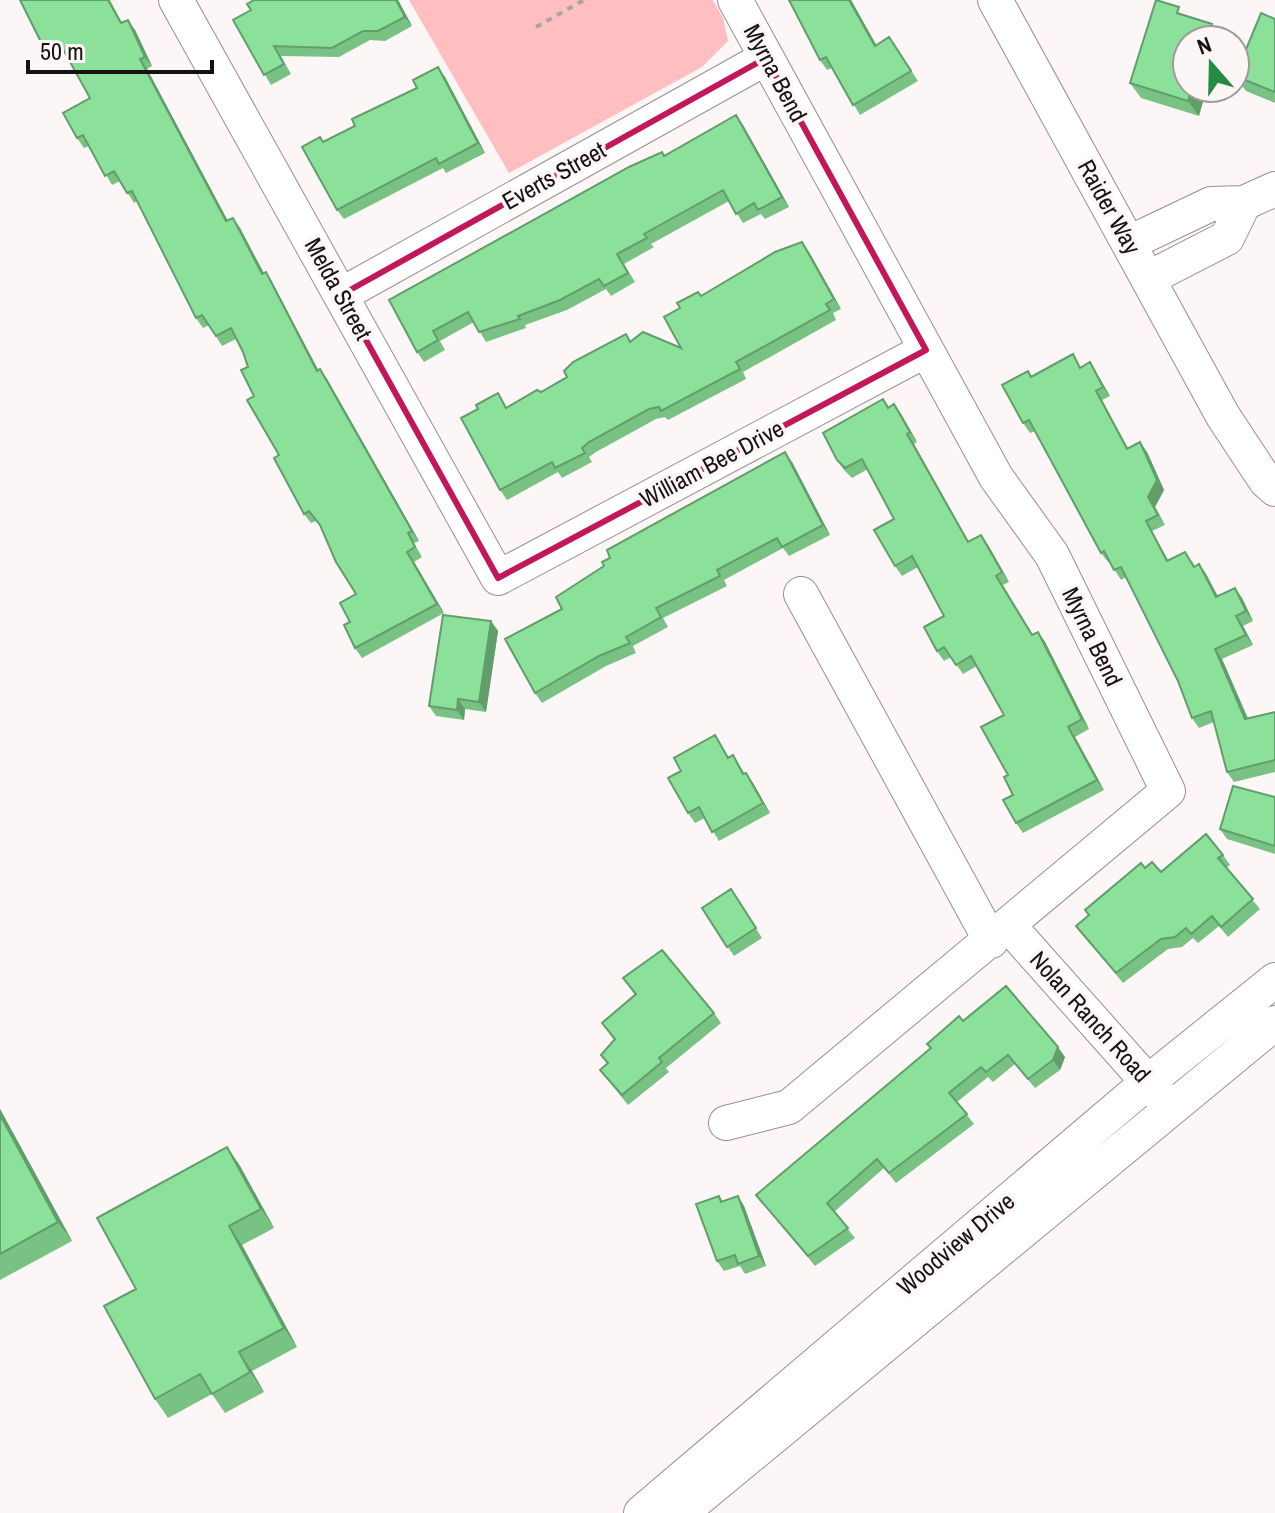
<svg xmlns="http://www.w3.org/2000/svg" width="1275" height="1513" font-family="'Archivo Narrow',sans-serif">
<rect width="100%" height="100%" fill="#fdf6f6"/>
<path fill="#ffbfc1" d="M409 0H713L723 18 728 41 702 67 509 173Z"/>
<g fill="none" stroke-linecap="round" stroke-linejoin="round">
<defs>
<path id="minor" d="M176 0 498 578 926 350
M995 0 1223 416 1266 481 1275 489
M1129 243 1211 204 1244 203 1275 189
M1149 278 1227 238 1244 203
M341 295 766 58
M801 594 991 941
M1009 926 1163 1099
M726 1123 789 1107 1168 791 1052 555 996 477 735 0
M641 1513 1148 1082 1275 980
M681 1513 1275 1023"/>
</defs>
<use href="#minor" stroke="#9b8d8d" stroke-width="36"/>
<path stroke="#aaa3a3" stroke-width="4" stroke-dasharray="6 6" stroke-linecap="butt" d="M536 27 584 0"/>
<use href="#minor" stroke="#fff" stroke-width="34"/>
</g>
<path fill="#78c284" d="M20 0H110L122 23 135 30 152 66 147 69 228 221 240 228 264 273 272 282 318 370 327 379 419 541 414 543 422 557 414 562 444 613 362 658 355 648 350 622 356 594 320 526 316 521 311 523 304 514 254 396 248 367 243 352 236 339 222 346 209 325 203 328 196 318 137 201 134 203 120 181 112 185 89 146 84 148 77 138 90 98 65 52 52 60 45 50Z
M398 0 412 26 385 41 370 40 339 57 281 56 291 74 271 85 233 20Z
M789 0H851L876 45 896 47 918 81 860 115 832 68 827 70 820 60Z
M1185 16 1222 39V40H1187L1199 116 1141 98 1130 83Z
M1275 19V103L1246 91 1235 76Z
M445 77 485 153 446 173 443 168 344 219 337 210 323 142Z
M743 125 789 207 765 219 761 214 743 223 729 201 651 244 654 247 624 264 635 282 611 296 606 289 567 310 525 325 526 328 486 342 474 322 440 341 445 350 424 362 417 352 389 300 665 156Z
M809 252 841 309 833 313 836 320 743 372 746 379 668 420 665 417 656 419 596 452 589 457 592 462 562 478 558 472 507 500 500 490 507 407 541 392 631 341 681 348 701 296Z
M1090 362 1110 396 1102 400 1128 448 1147 452 1164 490 1155 507 1165 525 1152 531 1168 561H1192L1195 567 1199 564 1206 574 1218 596 1242 598 1253 621 1243 626 1253 645 1222 659 1248 718 1275 712V772L1234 782 1227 772 1214 722 1199 728 1192 718 1178 681 1126 577 1121 580 1109 561 1108 562 1101 553 1035 431 1030 433 1023 423 1031 376 1081 367Z
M883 399 889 407 894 404 901 414 917 442 914 444 969 542 981 535 988 545 1009 582 1003 585 1033 635 1038 632 1045 642 1089 729 1075 737 1104 790 1023 833 1016 823 1013 795 1008 775 1004 715 977 666 963 674 951 657 944 661 937 651 944 616 918 567 902 576 895 566 894 519 868 469 852 478 844 470 837 460Z
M792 462 830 535 789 556 783 548 724 580 727 586 663 618 668 627 633 646 636 653 606 666 542 703 535 693 562 609Z
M491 621 498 631 486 712 465 709 464 720 436 716 429 706Z
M715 735 729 758 733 755 745 774 753 783 770 813 719 841 705 818 695 823 688 813 681 771Z
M1275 797V854L1227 839 1220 829Z
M1223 855 1230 865 1226 868 1260 909 1228 937 1219 926 1198 943 1193 938 1182 947 1168 949 1123 983 1076 926 1145 868 1161 872Z
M731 889 762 938 734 956 702 908Z
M623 978 714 1013 721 1023 666 1068 669 1072 628 1105 600 1070 608 1064 601 1055 614 1040 602 1023 635 995Z
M963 1021 1065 1057 1060 1070 1035 1088 1015 1064 993 1082 988 1077 957 1102 974 1124 896 1183 884 1168 834 1212 855 1238 815 1266 756 1195Z
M0 1109 72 1241 0 1280Z
M227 1147 240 1166 274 1228 242 1245 297 1347 252 1371 264 1392 225 1413 212 1394 168 1418 155 1399 136 1289Z
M719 1196 723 1202 738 1196 744 1206 766 1266 745 1274 740 1266 724 1271 717 1261Z"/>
<path fill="#619e6c" d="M396 0H398L412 26 405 17Z
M849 0H851L882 55 875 46Z
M128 20 135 30 152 66 145 57Z
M1212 24 1222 39V40H1207Z
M140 59 147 69 233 231 226 221Z
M438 67 445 77 485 153 478 143Z
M1192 88H1207L1199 116 1188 101Z
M736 115 743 125 789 207 782 197Z
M233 218 240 228 269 284 262 274Z
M802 242 809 252 841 309 834 299Z
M266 272 272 282 324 381 317 371Z
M1090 362 1096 372 1110 396 1103 387Z
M320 369 327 379 419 541 412 531Z
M1096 391 1102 400 1133 459 1127 449Z
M894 404 901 414 917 442 910 432Z
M907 434 914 444 974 552 968 542Z
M1140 442 1147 452 1164 490 1155 507 1165 525 1148 497Z
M785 452 792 462 830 535 823 525Z
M1146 521 1152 531 1174 571 1167 561Z
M981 535 988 545 1009 582 1002 572Z
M407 552 414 562 444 613 437 604Z
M1199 564 1206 574 1223 607 1216 597Z
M1235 588 1242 598 1253 621 1246 611Z
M1236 616 1243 626 1253 645 1246 635Z
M491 621 498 631 486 712 479 702Z
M1038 632 1045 642 1089 729 1082 719Z
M1215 649 1222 659 1252 729 1245 719Z
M458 699 465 709 464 720 457 710Z
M1068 727 1075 737 1104 790 1097 780Z
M746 773 753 783 770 813 763 803Z
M1058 1047 1065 1057 1060 1070 1053 1060Z
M0 1109 72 1241 58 1222 0 1115Z
M227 1147 240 1166 274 1228 261 1209Z
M738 1196 744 1206 766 1266 759 1256Z
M229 1226 242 1245 297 1347 284 1328Z
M239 1352 252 1371 264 1392 250 1372Z"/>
<path fill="#8be19a" stroke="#619e6c" stroke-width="2" d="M20 0H108L121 23 128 20 145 57 140 59 226 221 233 218 262 274 266 272 317 371 320 369 412 531 408 533 415 547 407 552 437 604 355 648 344 625 350 622 340 603 356 594 336 562 320 525 309 511 304 514 274 458 279 455 247 400 254 396 241 370 248 367 243 352 231 328 216 336 202 315 196 318 132 191 127 193 114 171 105 176 83 135 77 138 63 113 90 98 59 42 45 50Z
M254 0H396L405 17 378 31H363L332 48 274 46 284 64 264 75 233 20 251 10 247 4Z
M789 0H849L875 46 889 37 911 71 853 105 826 57 820 60Z
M1156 0 1179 7 1177 13 1212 24 1207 40H1187V88H1192L1188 101 1130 83Z
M1261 13 1275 19V92L1235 76Z
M438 67 478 143 439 164 436 158 337 210 302 147 320 137 323 142 355 126 352 119 417 88 413 80Z
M736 115 782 197 758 210 754 203 736 214 723 190 644 234 647 238 617 254 628 273 604 286 599 279 560 300 518 316 520 319 479 332 468 312 433 331 438 340 417 352 389 300 629 167 662 152 664 156Z
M802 242 834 299 826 304 830 310 736 362 740 369 661 411 659 407 649 409 589 442 582 448 585 453 555 468 552 462 500 490 461 418 478 409 476 405 498 393 506 408 537 390 541 392 567 377 564 371 573 362 626 334 630 342 643 332 681 348 664 317 680 308 677 303 698 292 701 296 775 252Z
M1073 354 1080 368 1090 362 1103 387 1096 391 1127 449 1140 442 1157 480 1148 497 1158 515 1146 521 1167 561 1185 552 1194 567 1199 564 1216 597 1235 588 1246 611 1236 616 1246 635 1215 649 1245 719 1275 712V760L1227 772 1211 711 1192 718 1178 681 1121 567 1114 570 1104 551 1101 553 1029 420 1023 423 1002 385 1028 371 1031 377Z
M883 399 888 408 894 404 910 432 907 434 968 542 981 535 1002 572 996 576 1032 635 1038 632 1082 719 1068 727 1097 780 1016 823 1003 800 1013 795 1004 777 1008 775 981 727 1004 715 971 656 956 665 944 647 937 651 924 627 944 616 912 556 895 566 874 530 894 519 862 459 845 468 837 460 823 433Z
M785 452 823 525 782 547 777 538 717 570 720 576 656 608 661 617 626 637 630 643 599 656 535 693 505 639 562 609 556 597 604 566 602 562 610 558 607 550Z
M443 615 491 621 479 702 458 699 457 710 429 706Z
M715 735 728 758 733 755 743 774 746 773 763 803 712 832 699 807 688 813 668 778 681 771 674 758Z
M1233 786 1275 797V846L1220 829Z
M1206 834 1223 855 1218 858 1253 899 1221 927 1212 916 1191 934 1186 928 1175 937 1161 939 1116 973 1076 926 1089 915 1085 910 1141 863 1145 868 1152 862 1161 872Z
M731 889 756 928 727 947 702 908Z
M662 950 714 1013 659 1058 662 1062 622 1095 600 1070 608 1063 601 1055 615 1039 602 1023 636 994 623 978Z
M1006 986 1058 1047 1053 1060 1028 1079 1008 1055 986 1072 981 1067 949 1093 967 1114 889 1173 877 1159 827 1203 848 1228 808 1256 756 1195 931 1048 927 1044 950 1024 959 1016 963 1021Z
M0 1115 58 1222 0 1254Z
M227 1147 261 1209 229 1226 284 1328 239 1352 250 1372 212 1394 200 1374 155 1399 104 1306 136 1289 97 1218Z
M719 1196 721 1202 738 1196 759 1256 738 1264 735 1255 717 1261 696 1204Z"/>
<path fill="none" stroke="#c2185b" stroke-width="6" stroke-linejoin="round" d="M766 58 926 350 498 578 341 295Z"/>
<g text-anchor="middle" stroke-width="7" stroke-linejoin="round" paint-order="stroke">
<g font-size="24" fill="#171111" stroke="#fdf6f6">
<text transform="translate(775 73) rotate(62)" y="8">Myrna Bend</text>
<text transform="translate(554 176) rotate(-29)" y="8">Everts Street</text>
<text transform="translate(1109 207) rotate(61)" y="8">Raider Way</text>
<text transform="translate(338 289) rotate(61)" y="8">Melda Street</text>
<text transform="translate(712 464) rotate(-28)" y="8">William Bee Drive</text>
<text transform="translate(1092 637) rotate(64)" y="8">Myrna Bend</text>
<text transform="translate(1090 1017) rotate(48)" y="8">Nolan Ranch Road</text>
<text transform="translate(956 1244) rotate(-40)" y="8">Woodview Drive</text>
</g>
</g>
<g transform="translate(1211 64) rotate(340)"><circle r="38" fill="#fdf6f6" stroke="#a19a9a" stroke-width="2"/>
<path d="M0-6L14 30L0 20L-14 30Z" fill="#238b42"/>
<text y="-12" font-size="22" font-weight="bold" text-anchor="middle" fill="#171111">N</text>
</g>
<path d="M28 60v12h184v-12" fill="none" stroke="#171111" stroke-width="4"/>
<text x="40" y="60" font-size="24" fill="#171111" stroke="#fdf6f6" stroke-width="6" paint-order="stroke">50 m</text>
</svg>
